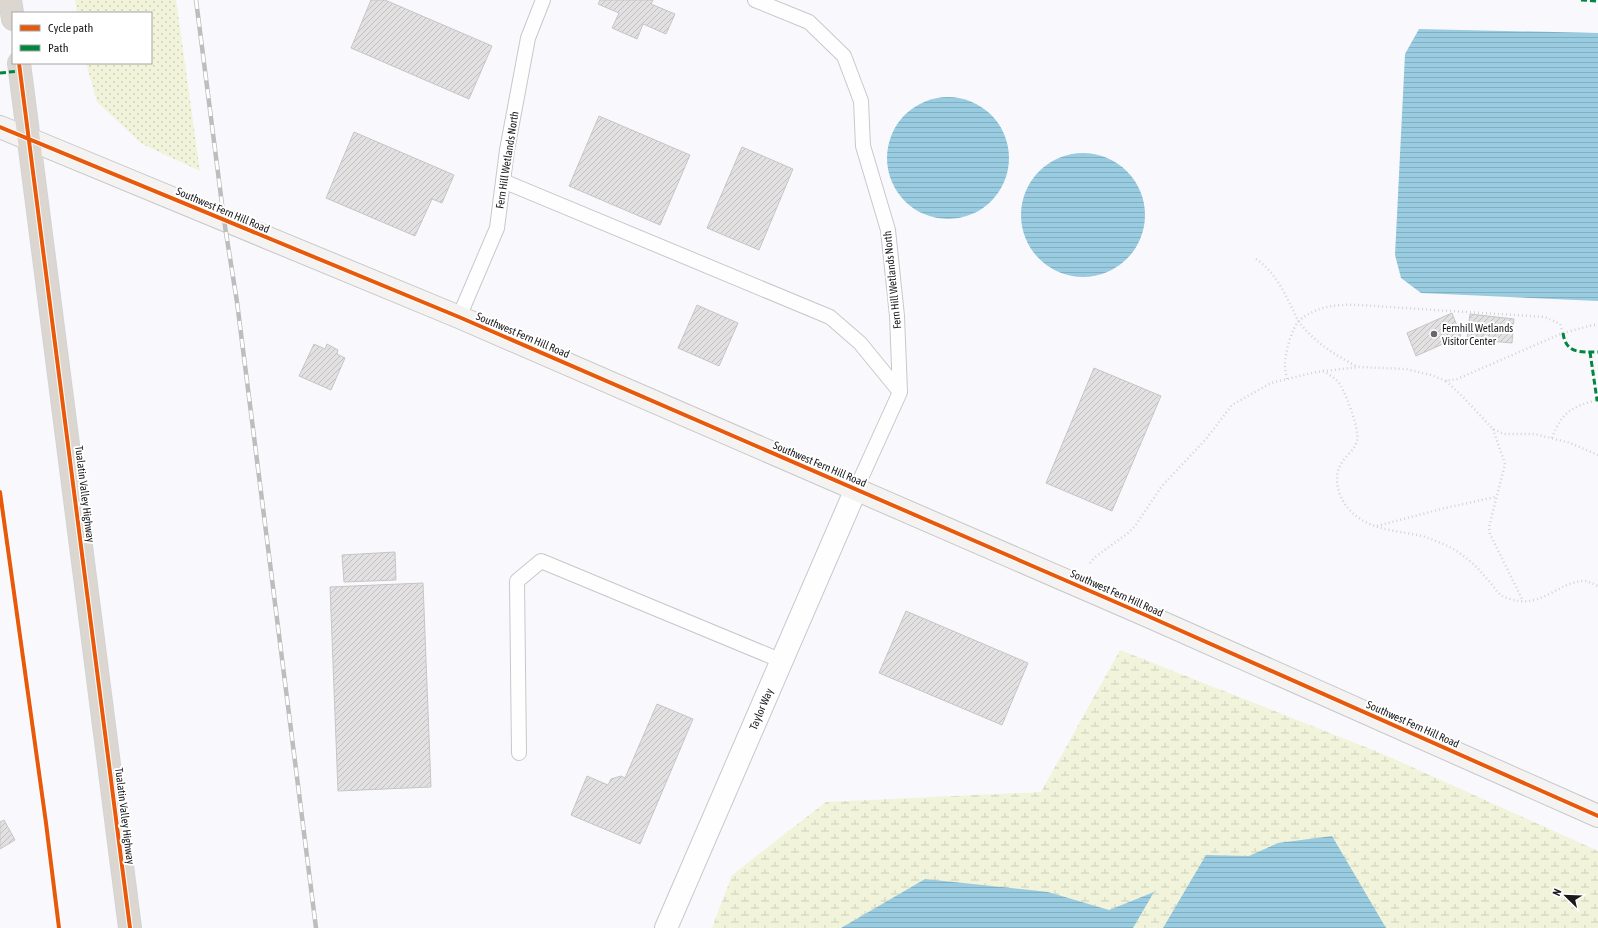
<svg xmlns="http://www.w3.org/2000/svg" width="1598" height="928" font-family="'Asap Condensed',sans-serif">
<defs>
<pattern id="grass-dots" width="8" height="8" patternUnits="userSpaceOnUse"><rect width="8" height="8" fill="#f1f4db"/><path d="M2 2h.1M6 6h.1" fill="none" stroke="#ced1bb" stroke-width="1.8" stroke-linecap="round"/></pattern>
<pattern id="wetland-marsh" width="20" height="14" patternUnits="userSpaceOnUse"><rect width="20" height="14" fill="#f1f4db"/><path d="M1 5h8M5 5V1M11 12h8M15 12V8" fill="none" stroke="#ced1bb"/></pattern>
<pattern id="water-rules" width="6" height="5" patternUnits="userSpaceOnUse"><rect width="6" height="5" fill="#9acce1"/><path d="M0 2.5h6" fill="none" stroke="#84afc0"/></pattern>
<pattern id="building-hatch" width="6" height="6" patternUnits="userSpaceOnUse"><rect width="6" height="6" fill="#e2e0e1"/><path d="M-1 1l2-2M0 6l6-6M5 7l2-2" fill="none" stroke="#c1c0c0"/></pattern>
</defs>
<rect width="100%" height="100%" fill="#f9f9fd"/>
<path fill="url(#grass-dots)" d="M75 0H176L200 171 142 144 97 102 86 63H151V13H77Z"/>
<path fill="url(#wetland-marsh)" d="M1120 650 1383 754 1598 851V928H712L732 875 826 802 1041 792Z"/>
<path fill="url(#water-rules)" d="M1419 29 1598 33V301L1421 293 1401 278 1395 255 1405 54Z
M887 158a61 61 0 1 1 122 0a61 61 0 1 1-122 0Z
M1021 215a62 62 0 1 1 124 0a62 62 0 1 1-124 0Z
M1332 836 1386 928H1163L1206 855 1249 856 1278 843Z
M925 879 1048 892 1109 910 1154 892 1133 928H841Z"/>
<path fill="url(#building-hatch)" stroke="#c7c5c6" d="M371 0H385L492 46 469 99 351 48Z
M600 0H653L651 4 675 14 666 34 643 24 637 39 612 28 619 13 598 4Z
M599 116 690 155 660 225 569 186Z
M354 132 454 175 442 203 432 199 415 236 326 198Z
M742 147 793 169 759 250 707 228Z
M697 305 738 323 719 366 678 348Z
M1452 313 1461 336 1416 356 1407 333Z
M1470 314 1514 319 1512 343 1467 339Z
M314 344 325 349 327 344 338 350 337 354 345 358 331 390 299 376Z
M1094 368 1161 396 1112 511 1046 483Z
M395 552 396 580 344 582 342 555Z
M423 583 431 787 338 791 330 587Z
M906 611 1028 663 1002 725 879 673Z
M657 704 693 719 640 844 571 815 587 776 608 785 611 779 621 776 625 778Z
M4 820 15 840 0 849V822Z"/>
<g fill="none" stroke-linecap="round" stroke-linejoin="round">
<defs>
<path id="lane" d="M755 0 809 22 844 56 861 101 863 146 888 230 897 316 900 392 856 489
M503 181 830 317 860 343 900 392
M459 317 497 228 507 150 528 38 543 0
M519 753 517 581 541 561 782 661"/>
<path id="street" d="M666 928 856 489"/>
<path id="secondary" d="M0 127 459 317 1150 617 1598 816"/>
<path id="highway" d="M10 0 13 19
M19 63 130 928"/>
</defs>
<use href="#lane" stroke="#c8c7cb" stroke-width="16"/>
<use href="#street" stroke="#c8c7cb" stroke-width="24"/>
<use href="#secondary" stroke="#c8c7cb" stroke-width="24"/>
<use href="#highway" stroke="#d3d3d5" stroke-width="24"/>
<path stroke="#d3d3d3" stroke-width="2.5" stroke-dasharray="1 3" stroke-linecap="butt" d="M1256 259C1271 269 1280 284 1288 300 1292 307 1295 315 1299 322 1313 341 1336 356 1358 367
M1323 371C1330 375 1337 379 1341 386 1347 397 1360 430 1357 441 1354 451 1344 457 1340 466 1333 479 1339 498 1348 508 1365 529 1392 530 1417 535 1428 537 1438 542 1448 546 1463 554 1477 566 1487 579 1492 583 1496 592 1501 595 1505 598 1513 600 1518 601 1543 605 1562 581 1584 581 1589 581 1593 584 1598 586
M1287 379C1286 374 1285 369 1285 364 1285 354 1292 326 1300 320 1317 306 1337 304 1358 305L1545 317 1560 324 1563 333
M1446 381 1464 398 1493 429 1504 434H1535L1570 443 1598 455
M1493 429 1505 464 1489 527 1490 534 1523 601
M1552 438C1561 413 1572 406 1598 400
M1377 526 1441 509 1495 497
M1090 563 1094 558 1128 533 1135 526 1162 486 1206 439 1232 405 1271 383 1316 372 1359 367 1406 369 1431 375 1446 381 1457 379 1563 333 1593 325H1598"/>
<use href="#lane" stroke="#fefeff" stroke-width="14"/>
<use href="#street" stroke="#fefeff" stroke-width="22"/>
<use href="#secondary" stroke="#f4f3f1" stroke-width="22"/>
<use href="#highway" stroke="#dbd7d0" stroke-width="22"/>
<defs>
<path id="rail" d="M196 0 224 220 237 302 316 928"/>
</defs>
<use href="#rail" stroke="#bdbdbd" stroke-width="4.5"/>
<use href="#rail" stroke="#fff" stroke-width="3" stroke-dasharray="9" stroke-linecap="butt"/>
<path stroke="#00873e" stroke-width="3" stroke-dasharray="6 3" stroke-linecap="butt" d="M1581 0 1598 1
M0 73 20 71
M1563 333C1566 354 1580 352 1598 352
M1590 352 1597 400H1598"/>
<defs>
<path id="cycleway" d="M19 63 130 928
M0 127 459 317 1150 617 1598 816
M0 492 46 823 59 928"/>
</defs>
<use href="#cycleway" stroke="#fff" stroke-width="6"/>
<use href="#cycleway" stroke="#e8590c" stroke-width="4"/>
</g>
<circle fill="#67676b" stroke="#fff" stroke-width="1.5" cx="1434" cy="334" r="4"/>
<g text-anchor="middle" stroke-width="4" stroke-linejoin="round" paint-order="stroke">
<g font-size="11" fill="#19191c" stroke="#fff">
<text transform="translate(507 160) rotate(-81)" y="4">Fern Hill Wetlands North</text>
<text transform="translate(223 210) rotate(23)" y="4">Southwest Fern Hill Road</text>
<text transform="translate(892 280) rotate(-96)" y="4">Fern Hill Wetlands North</text>
<text transform="translate(523 335) rotate(23)" y="4">Southwest Fern Hill Road</text>
<text transform="translate(820 464) rotate(23)" y="4">Southwest Fern Hill Road</text>
<text transform="translate(85 494) rotate(83)" y="4">Tualatin Valley Highway</text>
<text transform="translate(1117 593) rotate(24)" y="4">Southwest Fern Hill Road</text>
<text transform="translate(761 709) rotate(-67)" y="4">Taylor Way</text>
<text transform="translate(1413 724) rotate(24)" y="4">Southwest Fern Hill Road</text>
<text transform="translate(125 816) rotate(83)" y="4">Tualatin Valley Highway</text>
</g>
<g font-size="11" fill="#19191c" stroke="#fff" text-anchor="start">
<text x="1442" y="332">Fernhill Wetlands<tspan x="1442" dy="13">Visitor Center</tspan></text>
</g>
</g>
<rect x="12" y="12" width="140" height="52" fill="#ffffff" stroke="#a3a3a4"/>
<rect x="20" y="25" width="20" height="6" fill="#e8590c" stroke="#a3a3a4"/>
<text x="48" y="32" font-size="12" fill="#19191c">Cycle path</text>
<rect x="20" y="45" width="20" height="6" fill="#00873e" stroke="#a3a3a4"/>
<text x="48" y="52" font-size="12" fill="#19191c">Path</text>
<g transform="translate(1566 896) rotate(293)" stroke="#ffffff" stroke-width="3" paint-order="stroke">
<path d="M0-3L7 15L0 10L-7 15Z" fill="#19191c"/>
<text y="-6" font-size="11" font-weight="bold" text-anchor="middle" fill="#19191c">N</text>
</g>
</svg>
